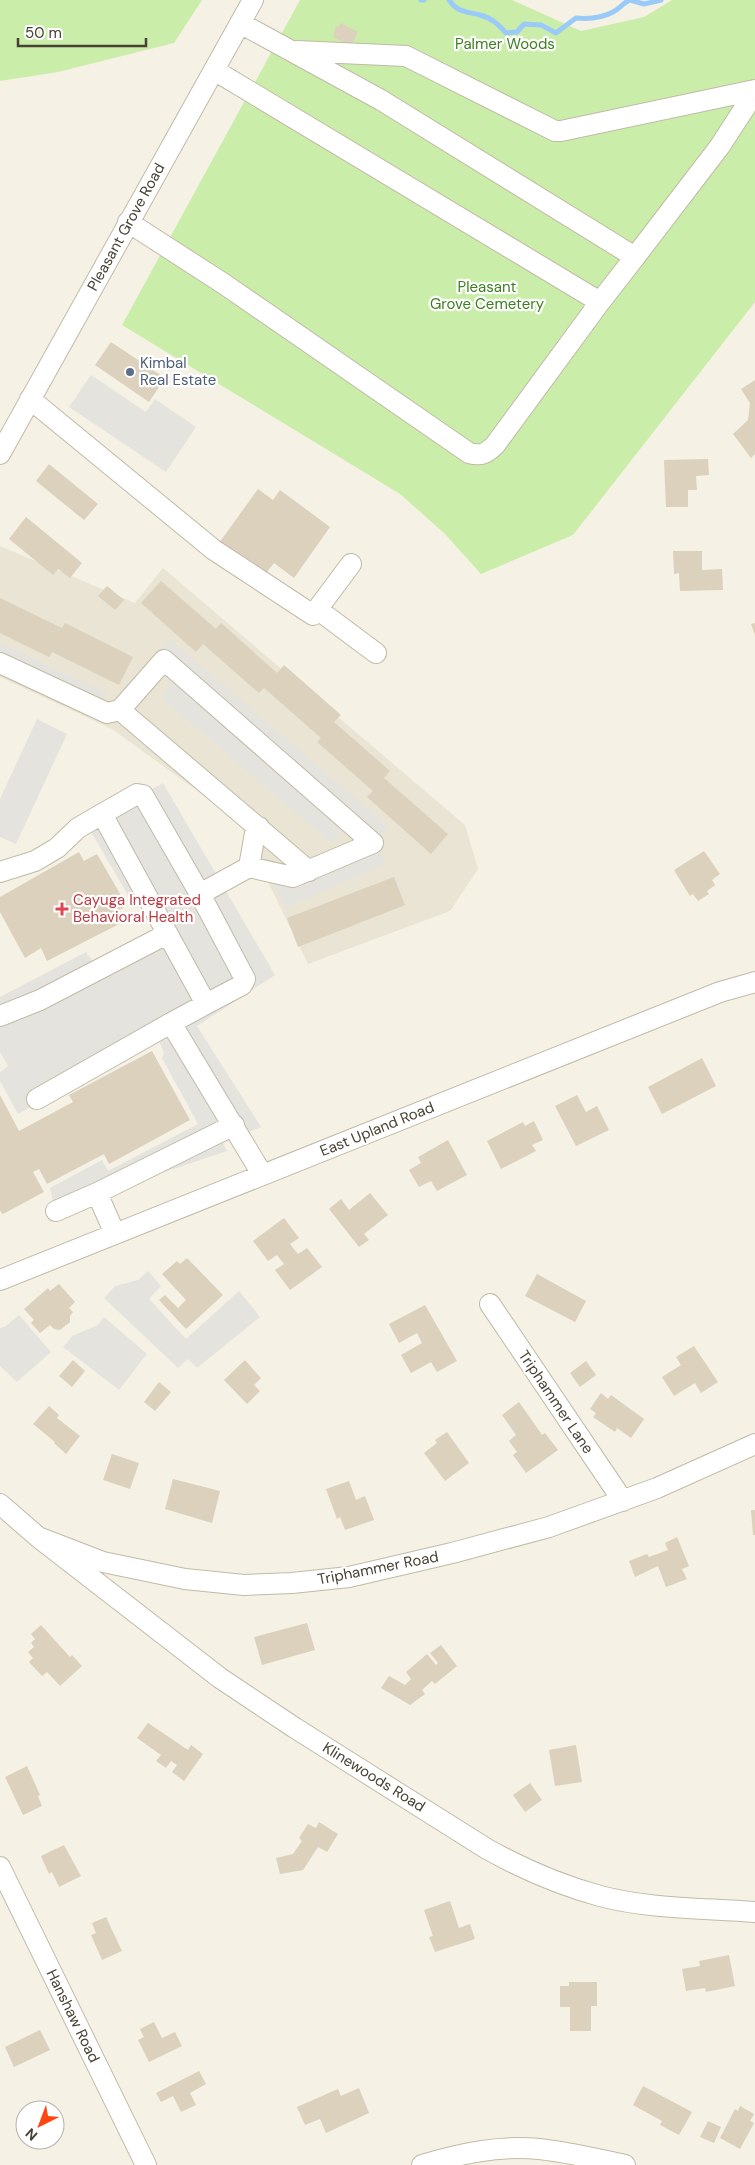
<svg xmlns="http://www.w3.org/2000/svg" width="755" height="2165" font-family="'DM Sans',sans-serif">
<rect width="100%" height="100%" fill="#f5f1e5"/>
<path fill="#e9e4d3" d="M0 546 135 603 163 568 465 825 478 869 450 911 308 964 238 820 112 729 0 677Z"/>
<path fill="#caeea9" d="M0 0H202L174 43 58 72 0 81Z
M300 0H512L581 31 644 17 672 0H755V302L573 535 481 574 444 533 400 494 122 325Z"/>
<path fill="#e5e3de" d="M91 375 146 412 155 399 196 427 166 472 69 407Z
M170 639 389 827 380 838 375 837 386 864 285 908 273 880 374 837 341 831 331 843 160 697 170 685 160 651Z
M0 643 107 693 95 719 0 674Z
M37 719 67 734 16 844 0 837V799Z
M163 783 275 975 197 1026 261 1127 223 1143 227 1151 126 1185 50 1222 45 1211 53 1201 50 1188 102 1160 108 1171 198 1124 162 1058 164 1053 157 1036 18 1114 0 1081V1072L8 1066 0 1052V997L86 952 93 962 153 929 143 908 135 907 87 825Z
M148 1271 161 1286 149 1299 186 1339 239 1291 260 1317 197 1368 188 1359 178 1368 104 1298 115 1286 138 1280Z
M19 1315 51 1352 17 1382 0 1366V1328L6 1326Z
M104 1317 147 1354 119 1390 63 1347 72 1336 98 1325Z"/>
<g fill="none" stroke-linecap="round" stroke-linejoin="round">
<path stroke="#9acbf8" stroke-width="5" d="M421 0H424
M449 0C458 13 466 11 480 15 492 18 499 25 506 33L517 32 524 24 541 25 556 33 576 18C587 19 602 18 613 12 619 9 623 3 630 0
M630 0 644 4 661 0"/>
</g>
<path fill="#dbd1bc" d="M341 23 358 32 351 46 333 37 336 26 338 27Z
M111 342 165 378 149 402 95 365Z
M755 380V454L751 458 733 434 748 420 750 403 741 389Z
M708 459 709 475 696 476 697 490H688V507H666L664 460Z
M49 464 98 504 84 520 36 481Z
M258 489 273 500 280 490 330 527 294 578 274 563 264 576 219 543Z
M26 517 82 563 70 578 58 569 53 575 9 539Z
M673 551H702V570L722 569 723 590 680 591 679 573 674 574Z
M161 581 216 629 221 623 277 673 284 665 341 715 334 722 390 771 384 778 448 834 431 854 367 797 373 791 317 742 321 738 264 688 259 693 203 644 196 652 141 603Z
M107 586 124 600 115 610 98 596Z
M0 598 62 628 65 623 133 657 119 685 52 652 49 657 0 633Z
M755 623V635L751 624Z
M704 851 720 874 712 880 715 885 707 891 709 894 698 901 693 894 690 896 674 870Z
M79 852 84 861 97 854 127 906 119 910 125 921 47 961 41 948 25 958 0 912V897Z
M394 877 405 905 298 947 287 918Z
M152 1051 190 1120 109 1164 104 1154 47 1184 39 1169 33 1172 44 1192 3 1214 0 1211V1095L19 1131 73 1102 69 1095Z
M702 1058 716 1086 662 1114 648 1087Z
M577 1095 586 1112 597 1106 609 1130 576 1146 555 1106Z
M534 1121 543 1140 532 1145 536 1151 501 1169 487 1141 523 1122 525 1126Z
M448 1140 467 1175 437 1191 431 1181 419 1187 409 1170 421 1163 418 1157Z
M370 1193 388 1215 364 1234 369 1240 359 1247 329 1209 341 1199 349 1210Z
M284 1218 299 1238 290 1244 298 1254 307 1248 322 1267 290 1290 275 1270 284 1264 277 1255 268 1261 253 1241Z
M187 1258 223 1295 186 1329 159 1300 165 1295 178 1308 186 1300 162 1274 177 1261 180 1264Z
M537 1274 586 1301 575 1322 525 1296Z
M59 1284 75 1302 69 1308 73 1312 70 1316V1322L60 1330 54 1329 50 1325 40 1333 31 1323 34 1320 24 1309 48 1288 50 1291Z
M425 1305 457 1361 437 1372 431 1362 411 1373 401 1355 422 1343 417 1333 399 1343 389 1324Z
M694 1346 718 1382 701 1393 695 1383 674 1396 662 1377 681 1365 676 1357Z
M73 1360 85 1371 72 1387 59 1376Z
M245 1360 261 1378 254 1385 260 1391 247 1404 224 1380Z
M586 1361 596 1375 580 1387 570 1373Z
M159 1382 171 1392 155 1411 144 1402Z
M601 1393 608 1399 611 1395 644 1419 631 1438 617 1428 615 1432 593 1417 596 1413 590 1409Z
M519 1402 542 1435 545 1433 558 1450 526 1473 513 1455 517 1452 509 1441 516 1435 502 1415Z
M49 1406 59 1415 57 1418 80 1436 66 1454 54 1443 55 1442 33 1424Z
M447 1432 469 1463 445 1481 424 1453 437 1443 435 1440Z
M112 1454 139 1463 130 1489 103 1480Z
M173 1479 220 1491 212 1523 165 1509Z
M349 1481 356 1500 365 1496 374 1520 345 1530 340 1517 337 1519 326 1489Z
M751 1510H755V1535H753Z
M677 1537 689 1566 682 1569 687 1579 666 1587 658 1566 635 1577 629 1561 647 1554 649 1557 668 1550 665 1543Z
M307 1623 315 1650 262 1665 254 1637Z
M41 1625 70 1657 72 1655 82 1666 60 1686 47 1672 42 1676 29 1662 33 1658 28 1652 34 1647 31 1643 35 1639 31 1634Z
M441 1645 457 1666 435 1684 432 1681 422 1690 425 1694 410 1705 381 1688 389 1676 405 1685 411 1679 406 1672 427 1654 436 1665 438 1663 430 1653Z
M148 1723 188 1750 191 1745 203 1754 184 1781 172 1772 177 1765 171 1761 166 1768 156 1761 161 1755 137 1738Z
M576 1745 582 1782 555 1786 549 1750Z
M27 1766 40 1795 38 1796 42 1806 23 1815 5 1777Z
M530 1783 542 1800 525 1812 513 1795Z
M319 1822 338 1834 327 1852 318 1847 303 1870 280 1874 276 1858 293 1854 302 1841 299 1838 308 1824 316 1828Z
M64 1845 81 1876 59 1887 52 1872 49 1874 41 1856Z
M450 1901 459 1928 470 1924 475 1939 435 1952 429 1937 433 1936 424 1910Z
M106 1917 122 1951 102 1960 91 1935 96 1933 92 1923Z
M729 1955 735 1986 706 1992 705 1988 686 1991 682 1969 700 1966 699 1961Z
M569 1982H597V2006H591V2031H570V2007H560V1986H569Z
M154 2022 162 2038 175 2032 182 2046 149 2062 138 2040 144 2037 140 2029Z
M40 2030 50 2050 14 2067 5 2047Z
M199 2071 206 2084 190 2093 196 2105 181 2112 173 2096 161 2102 156 2093Z
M643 2086 692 2112 679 2135 660 2125 662 2121 633 2105Z
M359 2088 369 2113 326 2133 320 2119 305 2125 297 2107 338 2089 341 2096Z
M740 2106 754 2114 750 2121 754 2123 740 2149 720 2138 735 2109 738 2111Z
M708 2121 721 2127 714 2143 700 2137Z"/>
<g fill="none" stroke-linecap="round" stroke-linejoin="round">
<defs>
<path id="minor" d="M240 23 381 100 635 257 600 302
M297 51 406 56 555 131H561L755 90
M128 222 224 284 469 453C481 456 486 454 495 445L600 302 214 70
M635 257 720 146 755 92
M30 399 214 550 313 615 351 564
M0 454 253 0
M317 609 376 653
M0 663 107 713 120 710 164 660 373 843 293 877 249 867 200 894
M120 710 309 871
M102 814 137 794 143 795 200 894 245 979 242 985 206 1004
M249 867 255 833 259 827
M0 872 35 861 57 848 78 828 102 814 206 1004 171 1023 262 1174
M0 1016 40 1000 167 934
M37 1099 171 1023
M97 1193 115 1234
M56 1211 97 1193 234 1125
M0 1280 720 992 755 982
M490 1304 623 1501
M0 1504 38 1537 103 1562 185 1579 244 1585 292 1583 349 1577 452 1553 549 1527 657 1488 755 1444
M38 1537 220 1678 295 1728 487 1849C523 1869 560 1885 600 1896 649 1909 704 1908 755 1912
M0 1867 146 2165
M422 2165C459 2154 499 2145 539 2149 568 2152 596 2159 625 2165"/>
</defs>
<use href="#minor" stroke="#c1baa7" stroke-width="22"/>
<use href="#minor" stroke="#fff" stroke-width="20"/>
</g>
<circle fill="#5c6f8a" stroke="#fff" stroke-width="2" cx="130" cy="372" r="5"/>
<path fill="#e0444e" stroke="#fff" stroke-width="2" d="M59.5 901.5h5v5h5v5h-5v5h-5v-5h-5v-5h5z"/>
<g text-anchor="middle" stroke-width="4.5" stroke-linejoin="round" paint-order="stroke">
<g font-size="15" fill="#3e8020" stroke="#fff">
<text x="505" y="49">Palmer Woods</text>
<text x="487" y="292">Pleasant<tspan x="487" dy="17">Grove Cemetery</tspan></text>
</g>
<g font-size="15" fill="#484134" stroke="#fff">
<text transform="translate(126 227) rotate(-61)" y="5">Pleasant Grove Road</text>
<text transform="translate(377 1129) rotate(-22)" y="5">East Upland Road</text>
<text transform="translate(556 1402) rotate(56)" y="5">Triphammer Lane</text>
<text transform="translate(378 1568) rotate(-11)" y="5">Triphammer Road</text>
<text transform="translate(374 1777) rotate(32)" y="5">Klinewoods Road</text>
<text transform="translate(73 2016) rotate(64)" y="5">Hanshaw Road</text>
</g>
<g font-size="15" fill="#4e5e75" stroke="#fff" text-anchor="start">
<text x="140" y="368">Kimbal<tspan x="140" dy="17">Real Estate</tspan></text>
</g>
<g font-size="15" fill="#be3a42" stroke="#fff" text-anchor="start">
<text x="73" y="905">Cayuga Integrated<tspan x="73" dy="17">Behavioral Health</tspan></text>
</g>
</g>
<g transform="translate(40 2125) rotate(222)"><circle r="24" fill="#ffffff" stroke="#b6b3ae"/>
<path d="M0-4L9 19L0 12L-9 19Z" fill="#ff4612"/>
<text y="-8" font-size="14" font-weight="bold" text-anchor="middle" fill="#484134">N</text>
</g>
<path d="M18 38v8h128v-8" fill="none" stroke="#484134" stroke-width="2.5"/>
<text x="25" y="38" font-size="15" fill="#484134" stroke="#ffffff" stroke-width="4" paint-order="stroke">50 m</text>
</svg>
